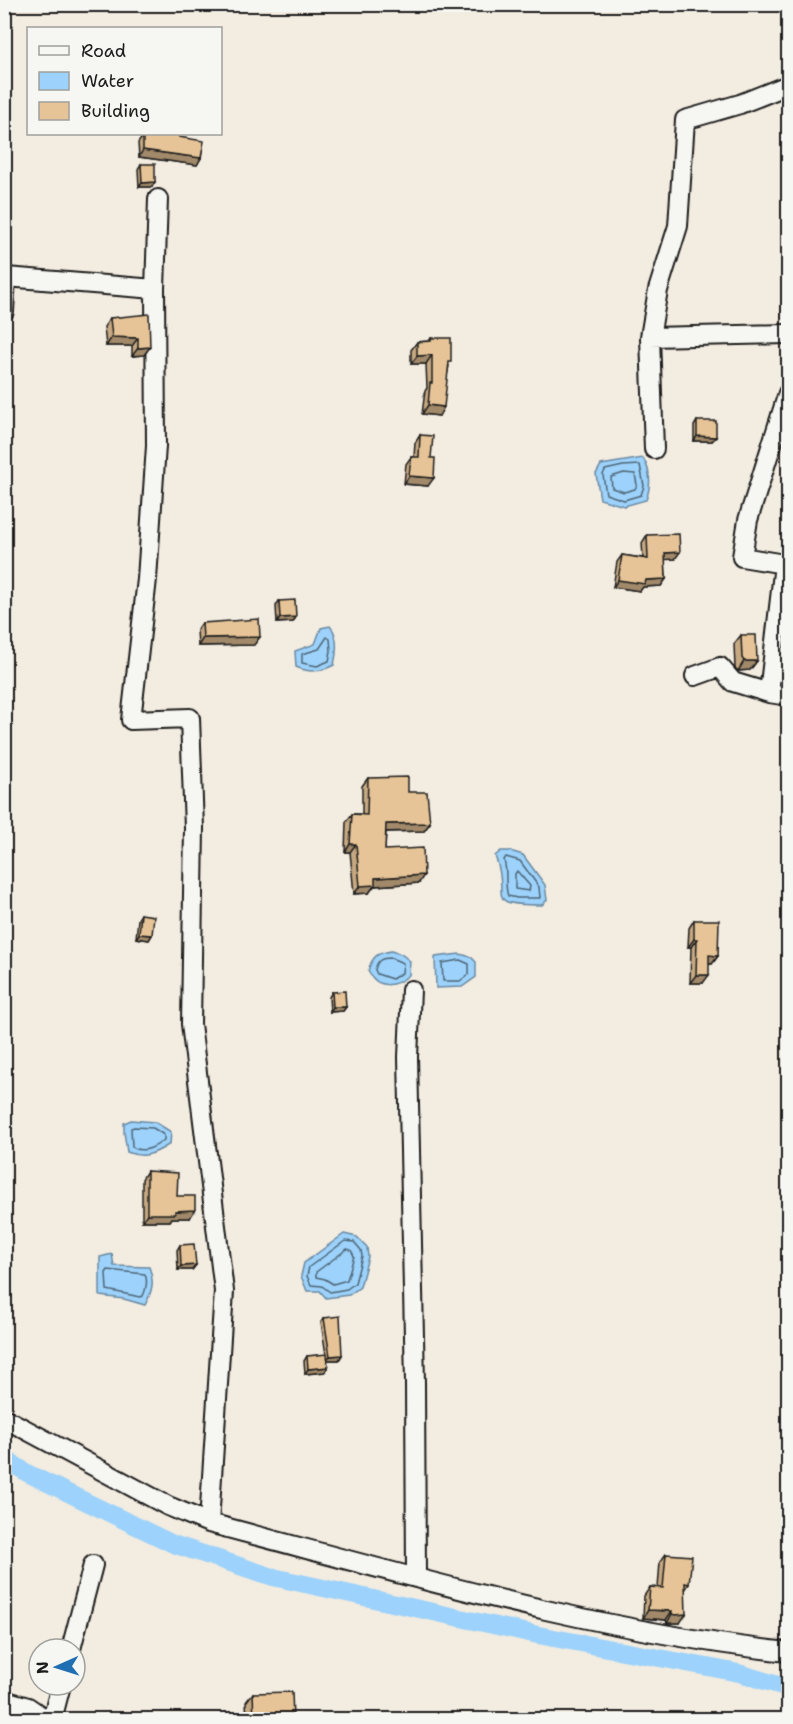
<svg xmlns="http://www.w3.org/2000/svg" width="793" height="1724" font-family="'Shantell Sans',sans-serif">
<rect width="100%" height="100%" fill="#f3ece0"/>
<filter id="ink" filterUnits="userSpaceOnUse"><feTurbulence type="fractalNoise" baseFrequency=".0167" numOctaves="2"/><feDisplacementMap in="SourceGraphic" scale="12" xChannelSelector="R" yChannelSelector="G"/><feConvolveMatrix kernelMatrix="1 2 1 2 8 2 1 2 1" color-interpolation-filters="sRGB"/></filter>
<g filter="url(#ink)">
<path fill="#9cd2fb" stroke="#6989a2" stroke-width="1.5" d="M643 458C651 471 651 486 646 500L624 506 600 499 596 474 601 465Z
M330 626C339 636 337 652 334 665 320 672 310 673 296 667L295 651 315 644 321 628Z
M501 851H510L523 855 545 885 547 900 542 905C480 905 512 897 495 856Z
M391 951 401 954 410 961 409 975C395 987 378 990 368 971 372 957 376 953 391 951Z
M460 954 471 957 476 962V977L462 987 436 988 435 957Z
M131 1120 155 1122 171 1132 170 1144C154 1154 144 1159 127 1152L124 1132V1123Z
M344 1234 357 1237 367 1247 368 1257 360 1287 349 1295 326 1298 320 1291H307L301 1276 304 1263Z
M112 1254 114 1266 149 1267C155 1281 152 1292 145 1305L124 1299 100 1296V1257Z"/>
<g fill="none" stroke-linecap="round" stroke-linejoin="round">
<path stroke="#4f6575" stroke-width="1.5" d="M640 465 644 486 641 495 624 500 606 494 603 475 605 470 623 466Z
M624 473 635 474 637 485 635 489 624 492 612 488 611 477Z
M327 637 330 639 331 651 329 661 317 666 302 663V654L319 649Z
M506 857 520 861 539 887 540 898H517L508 896C504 885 508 873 504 860Z
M517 871 530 886 529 891 515 889V874Z
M391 958 403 963 402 973 392 979 377 974 375 970C377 960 381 958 391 958Z
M460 960 469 964V974L460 981H443L442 963Z
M134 1127 153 1128 164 1135V1140C155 1147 145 1153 134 1148L132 1146 131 1128Z
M345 1241 354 1242 361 1250 362 1256 355 1283 347 1289 330 1292 322 1286 311 1285 307 1276 309 1267Z
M347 1249 351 1250 354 1256 347 1280 333 1284 325 1279 316 1277V1272Z
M108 1270 145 1274C148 1280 146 1290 143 1296L140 1297 107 1290 106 1273Z"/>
<path stroke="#9cd2fb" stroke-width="18" d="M4 1458 27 1473 173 1544 273 1577 538 1635 739 1673 788 1688"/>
<defs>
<path id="street" d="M158 199 155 289 156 446 147 579 131 720 190 718 194 828 191 1024 224 1291 209 1523
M4 311 6 277 155 289
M650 337 658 290 678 226 685 120 740 104 788 85
M654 449 650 337 788 334
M695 676 720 667 733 682 769 693 788 696
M769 693 784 564 742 557 748 520 788 393
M411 990 408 1057 415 1383 416 1578
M4 1418 168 1506 209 1523C400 1573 592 1631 788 1652
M71 1649 93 1565
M4 1700 28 1707 47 1720
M52 1720 61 1685"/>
</defs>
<use href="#street" stroke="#1c1c1c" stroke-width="22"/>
<use href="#street" stroke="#f6f6f2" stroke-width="18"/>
</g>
<path fill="#c6a982" stroke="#1c1c1c" stroke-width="1.5" d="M143 136 179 137 201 158 197 165 139 157 138 143Z
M141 164 152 187H139L138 169Z
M110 318 150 347 144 355 132 356V346H106L104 327Z
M431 338 449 366 439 416 422 414 425 391 427 388 426 364H411V350L417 342 429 341Z
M697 421 716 437 712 441H694V426Z
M420 435 428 486 404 484 406 464 411 457H414L415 443Z
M647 535 675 559H665L666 579 661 586 643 587 640 591 613 587 617 562 622 555 643 558 642 543Z
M279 601 296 617 293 622 277 623 276 606Z
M202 623 254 645 198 646 197 630Z
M741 635 757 661 750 670 738 671 735 668 734 644Z
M368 778 408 792 430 823 424 831 386 832 385 850 419 883 374 886 369 893 354 894 350 852H345L346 822 352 814H362V786Z
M141 914 152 935 149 940 136 938 138 919Z
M694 920 718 956 712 964H709L703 983H690L691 947H688L689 928Z
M332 992 346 1007 343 1011 330 1012 329 997Z
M147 1171 177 1196 190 1218H172L170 1221H142V1179Z
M180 1245 196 1265 192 1270H178L177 1250Z
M324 1318 342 1355 339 1360H327L325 1372 305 1374 304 1361 307 1356 326 1355 321 1322Z
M666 1554 689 1584 685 1590 680 1623H667L666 1620 643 1618 644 1596 650 1587 658 1588 660 1562Z
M253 1693 293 1719H247L246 1702Z"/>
<path fill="#a1896a" stroke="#1c1c1c" stroke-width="1.5" d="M143 150 201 158 197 165 139 157Z
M155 182 152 187H139L142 183Z
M112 337 138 338 132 346H106Z
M150 347 144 355 132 356 138 348Z
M432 355 426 364H411L417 356Z
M428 405 444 407 439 416 422 414Z
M697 436 716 437 712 441H694Z
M409 476 434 478 428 486 404 484Z
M680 552 675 559 660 560 665 553Z
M666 579 661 586 643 587 640 591 613 587 618 580H646Z
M296 617 293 622 277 623 280 618Z
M260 637 254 645 198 646 203 638Z
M744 661H757L750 670 738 671Z
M430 823 424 831 380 832 386 824Z
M350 844H356L350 852H345Z
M424 875 419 883 374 886 369 893 354 894 360 886 375 878Z
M139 934 152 935 149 940 136 938Z
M694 939H697L691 947H688Z
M709 955 718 956 712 964 704 963Z
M696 975H709L703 983H690Z
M333 1007H346L343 1011 330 1012Z
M195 1210 190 1218H172L170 1221H142L147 1214 175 1211Z
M196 1265 192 1270H178L181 1266Z
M342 1355 339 1360H326L330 1356Z
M328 1367 325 1372 305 1374 308 1369Z
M648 1610 672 1611 666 1620 643 1618Z
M672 1614H686L680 1623H667Z"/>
<path fill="#e6c497" stroke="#1c1c1c" stroke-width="1.5" d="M179 134V137L204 141 201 158 143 150V136Z
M141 164H155V182L142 183Z
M149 314 150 347 138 348V338L112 337 110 318Z
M431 338H451V362H449L444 407 428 405 430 383H432V355L417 356V342L431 341Z
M697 421H716V437L697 436Z
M420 435 433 436 431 458H435L434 478 409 476 411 457H419Z
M679 534 680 552 665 553 666 579 646 580 645 584 618 580 622 555 648 559 647 535Z
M295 600 296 617 280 618 279 601Z
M259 619 260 637 203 638 202 623Z
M741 635H756L757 661H744L742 658Z
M408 777V792H427L430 823 386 824 385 850 423 848 424 875 375 878V885L360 886 356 844H350L352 814 367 815 368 778Z
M141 914 154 916 152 935 139 934Z
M694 920H719L718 956 709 955V975H696L697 939H694Z
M345 991 346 1007H333L332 992Z
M147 1171 178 1173 177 1196H195V1210L175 1211V1214H147Z
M194 1244 196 1265 181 1266 180 1245Z
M340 1316 342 1355 330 1356 324 1318Z
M327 1354 328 1367 308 1369 307 1356Z
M666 1554 692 1556 689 1584 685 1583 686 1614 675 1615 672 1614V1611L648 1610 650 1587 663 1588Z
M292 1692 293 1719H254L253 1693Z"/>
</g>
<rect width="793" height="1724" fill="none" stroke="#f6f6f2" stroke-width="24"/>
<rect x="12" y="12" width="769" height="1700" fill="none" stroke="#1c1c1c" stroke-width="2" filter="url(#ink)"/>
<rect x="27" y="27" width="195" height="108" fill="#f6f6f2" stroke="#9f9f9c" stroke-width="1.5"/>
<rect x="39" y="46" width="30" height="9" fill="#f6f6f2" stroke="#9f9f9c" stroke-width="1.5"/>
<text x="81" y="57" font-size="18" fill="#1c1c1c">Road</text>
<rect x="39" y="72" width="30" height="18" fill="#9cd2fb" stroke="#9f9f9c" stroke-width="1.5"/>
<text x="81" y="87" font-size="18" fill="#1c1c1c">Water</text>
<rect x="39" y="102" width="30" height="18" fill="#e6c497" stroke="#9f9f9c" stroke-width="1.5"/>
<text x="81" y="117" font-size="18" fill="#1c1c1c">Building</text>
<g transform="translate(57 1667) rotate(267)"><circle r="28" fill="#f6f6f2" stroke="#9f9f9c" stroke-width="1.5"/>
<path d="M0-4.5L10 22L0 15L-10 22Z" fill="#1f6fb2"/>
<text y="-9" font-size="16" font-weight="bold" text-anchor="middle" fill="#1c1c1c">N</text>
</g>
</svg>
